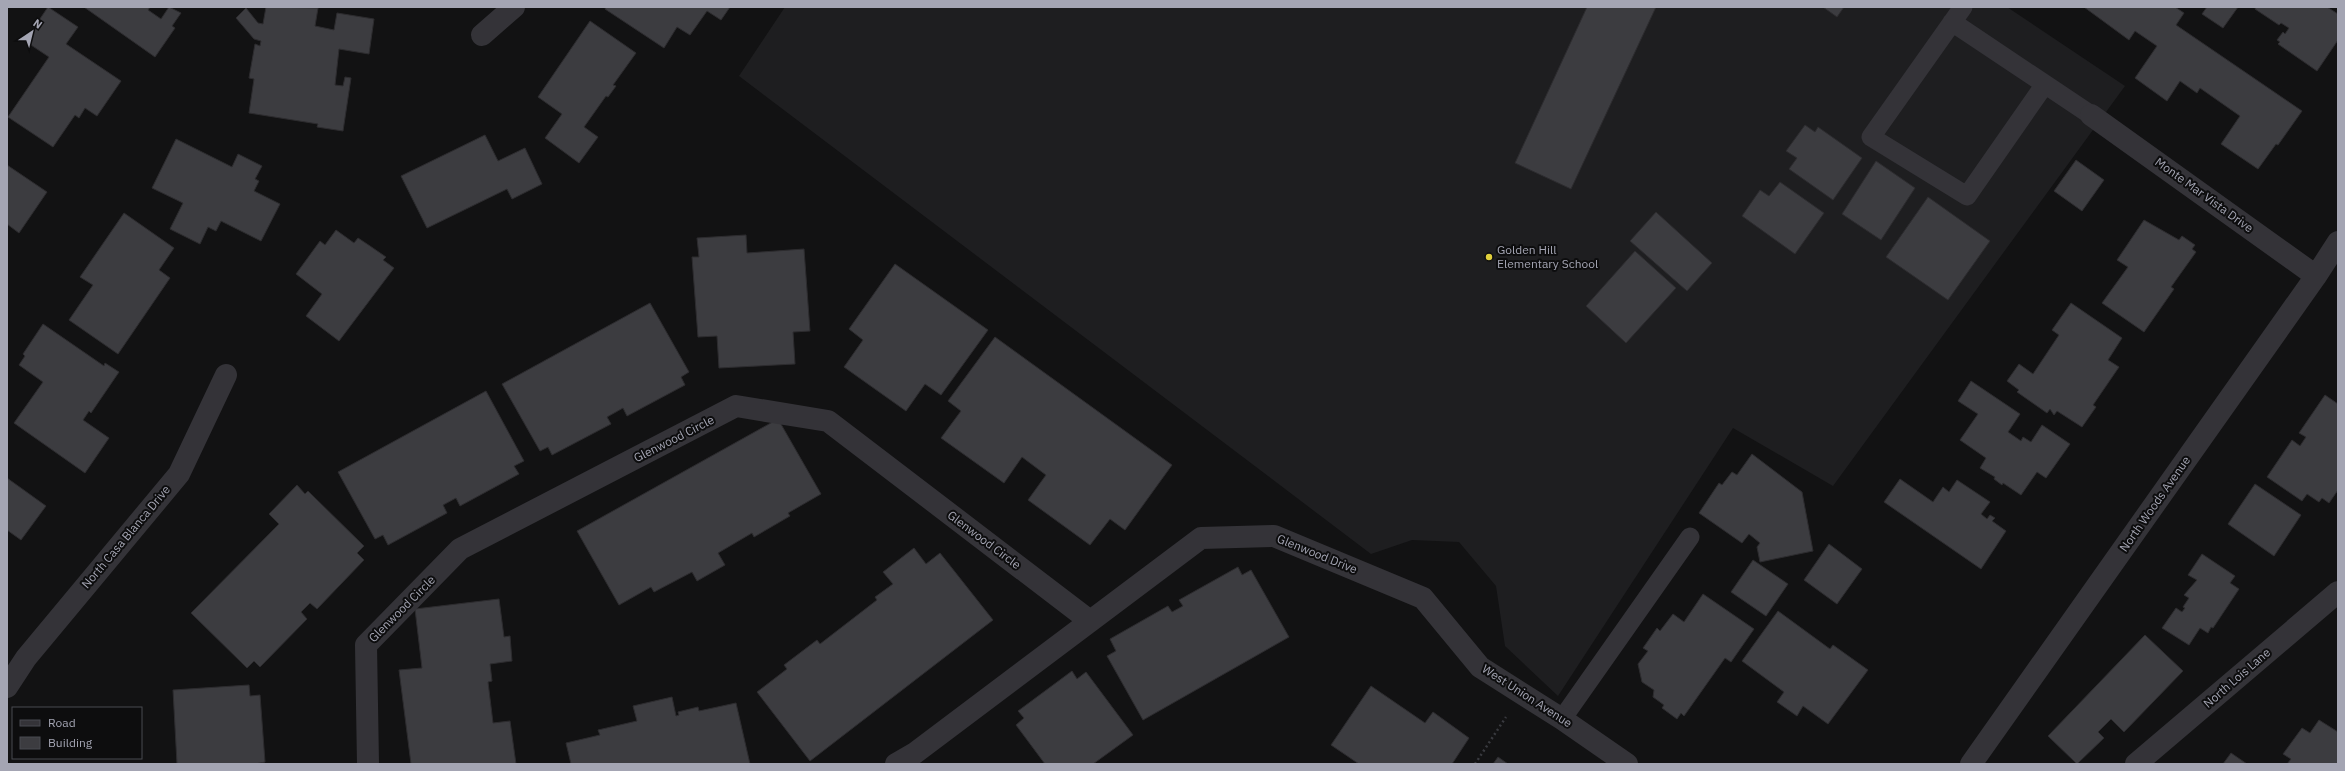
<svg xmlns="http://www.w3.org/2000/svg" width="2345" height="771" font-family="'IBM Plex Sans',sans-serif">
<rect width="100%" height="100%" fill="#121213"/>
<path fill="#1e1e20" d="M785 7H2007L2125 86 1833 486 1733 428 1558 696 1505 646 1496 586 1459 542 1412 540 1371 554 739 76Z"/>
<path fill="#3c3c40" stroke="#2d2c2f" d="M48 7 78 27 66 44 121 81 97 116 85 108 79 118 75 115 53 147 8 117 49 57 25 41Z
M84 7H150L148 10 161 19 169 7 181 13 172 26 175 28 155 57Z
M266 7 318 8 315 26 334 30 337 13 374 19 369 54 339 49 335 85 343 86 345 77 351 78 343 131 317 127 318 124 249 113 254 79 249 78 255 44 260 46 261 41 254 39 236 18 246 8 258 23 263 24Z
M606 7H730L721 20 707 11 690 35 677 27 664 48 605 9Z
M1587 7H1656L1571 189 1515 163Z
M1823 7H1844L1837 17Z
M2084 7H2175L2184 13 2176 25 2302 111 2278 145 2276 144 2258 169 2221 144 2240 116 2200 88 2197 93 2180 81 2167 101 2135 78 2157 46 2135 31 2129 40Z
M2207 7H2238L2223 28 2202 14Z
M2256 7H2327L2338 14V40L2317 71 2278 44 2280 42 2277 40 2283 32 2285 34 2289 28 2281 23 2279 25 2255 9Z
M590 21 636 53 613 85 616 86 608 97 606 96 584 127 598 137 579 163 545 138 562 114 538 97Z
M1805 125 1815 132 1818 127 1862 158 1833 200 1789 169 1797 158 1786 151Z
M485 135 498 161 525 148 542 184 512 199 507 189 427 228 401 176Z
M176 139 232 167 238 154 262 166 255 179 259 181 254 191 280 204 261 241 221 221 216 231 208 227 200 244 170 229 183 203 152 188Z
M2076 160 2104 180 2082 211 2054 191Z
M1876 161 1915 188 1881 240 1842 214Z
M7 165 47 192 19 233 7 224Z
M1780 182 1824 213 1795 254 1742 216 1760 190 1769 196Z
M1928 197 1990 241 1948 300 1886 257Z
M1656 212 1712 263 1687 291 1630 241Z
M124 213 174 248 159 270 170 278 118 354 69 320 93 285 80 277Z
M2144 220 2179 240 2182 236 2195 245 2192 249 2196 252 2171 287 2174 289 2144 332 2102 303 2128 267 2117 260Z
M336 230 354 243 358 238 370 246 386 257 383 260 394 268 339 341 306 316 322 294 296 274 320 241 325 245Z
M746 235 747 253 804 249 810 331 793 332 795 364 719 368 717 336 698 337 692 257H699L697 238Z
M1635 251 1676 288 1626 343 1586 306Z
M895 264 988 330 941 395 925 384 906 411 844 367 863 340 849 329Z
M650 303 689 372 681 377 685 385 627 416 623 408 607 417 611 424 552 455 548 447 540 451 502 384Z
M2071 303 2122 338 2108 360 2119 367 2093 405 2096 407 2082 427 2057 411 2054 415 2050 409 2047 413 2017 392 2019 390 2007 381 2019 364 2033 374 2059 335 2052 330Z
M43 324 104 366 105 363 119 372 91 413 89 411 83 420 109 438 85 473 14 423 43 382 19 365 25 356 23 354Z
M995 337 1172 465 1125 530 1110 519 1090 545 1028 500 1046 475 1022 457 1004 483 941 438 961 411 948 401Z
M1971 381 2020 414 2008 432 2021 441 2023 437 2031 442 2042 425 2070 444 2046 478 2037 472 2021 495 2003 483 2002 485 1994 479 1995 477 1980 468 1986 458 1960 440 1978 414 1958 401Z
M486 391 524 461 514 466 519 474 460 506 456 498 443 505 447 513 388 545 383 535 375 539 338 472Z
M2325 395 2338 404V490L2329 503 2322 498 2319 502 2307 494 2302 501 2267 477 2292 440 2300 446 2306 437 2299 433Z
M778 419 821 494 788 513 790 516 754 537 752 533 718 553 725 565 697 581 692 572 654 592 651 587 619 605 577 531Z
M1752 454 1802 492 1813 551 1760 562 1757 547 1760 543 1749 534 1742 543 1699 513 1719 483 1722 485 1732 472 1737 475Z
M7 478 46 506 21 540 7 530Z
M1900 479 1933 502 1943 487 1949 492 1957 480 1990 502 1981 514 1987 519 1990 515 1995 518 1992 521 2006 531 1981 569 1884 502Z
M2255 484 2301 515 2274 556 2228 524Z
M297 485 305 494 308 491 364 546 357 553 364 560 317 609 310 603 301 612 307 619 260 667 254 661 247 668 191 613 279 524 269 514Z
M1829 544 1862 569 1837 604 1804 580Z
M914 548 926 564 940 553 993 620 810 761 757 692 787 669 784 665 817 640 820 644 877 600 875 597 893 584 883 572Z
M2202 554 2235 576 2230 583 2239 589 2213 628 2211 627 2208 633 2200 628 2189 645 2162 628 2176 608 2182 612 2185 608 2183 607 2189 598 2184 595 2197 580 2188 575Z
M1753 560 1788 584 1766 616 1731 592Z
M1238 567 1242 575 1251 570 1289 637 1143 720 1107 656 1116 651 1110 639 1168 606 1172 612 1183 606 1179 600Z
M1703 594 1754 629 1731 662 1725 658 1684 716 1681 713 1677 719 1662 708 1664 705 1653 697 1654 690 1642 682 1638 664 1648 651 1643 648 1657 628 1660 631 1673 614 1684 622Z
M499 599 504 637 510 636 512 661 490 664 492 681 488 682 493 723 510 721 516 764H411L399 670 422 668 415 609Z
M1778 611 1830 649 1833 645 1868 670 1828 724 1803 706 1797 716 1777 702 1784 692 1742 661Z
M2145 635 2183 671 2124 732 2111 719 2098 732 2104 738 2077 764 2048 736Z
M1072 671 1077 679 1086 672 1133 735 1093 764H1045L1016 725 1024 718 1018 711Z
M249 685 250 696 260 695 265 762 255 764H177L173 690Z
M1371 686 1425 723 1433 712 1469 738 1452 764H1359L1331 745Z
M672 697 676 716 679 715 678 712 698 707 699 711 736 703 750 764H571L566 743 600 735 598 730 637 721 633 706Z
M2319 720 2338 732V764H2287L2291 759 2283 754 2302 728 2310 733Z
M2231 753 2247 764H2223Z
M1498 757 1508 764H1493Z"/>
<g fill="none" stroke-linecap="round" stroke-linejoin="round">
<path stroke="#393a3f" stroke-width="2.5" stroke-dasharray="2 3" stroke-linecap="butt" d="M1475 764 1506 717"/>
<path stroke="#343338" stroke-width="19" d="M1963 7 1871 137 1967 196 2045 84
M1952 22 2091 115
M1562 719 1690 537"/>
<path stroke="#343338" stroke-width="22" d="M482 35 514 7
M2091 115 2316 276
M7 687 26 658 179 474 226 375
M368 764 366 645 460 549 736 406 828 421 1090 621
M896 764 915 753 1201 538 1274 536 1423 598 1480 667 1562 719 1627 764
M1971 764 2316 276 2338 242
M2136 764 2338 592"/>
</g>
<circle fill="#e1d03c" stroke="#0d0d0e" stroke-width="1.5" cx="1489" cy="257" r="4"/>
<g text-anchor="middle" stroke-width="4" stroke-linejoin="round" paint-order="stroke">
<g font-size="12" fill="#a4a5b3" stroke="#0d0d0e">
<text transform="translate(2204 195) rotate(36)" y="4">Monte Mar Vista Drive</text>
<text transform="translate(674 439) rotate(-27)" y="4">Glenwood Circle</text>
<text transform="translate(2155 504) rotate(-55)" y="4">North Woods Avenue</text>
<text transform="translate(126 537) rotate(-50)" y="4">North Casa Blanca Drive</text>
<text transform="translate(984 540) rotate(37)" y="4">Glenwood Circle</text>
<text transform="translate(1317 554) rotate(22)" y="4">Glenwood Drive</text>
<text transform="translate(402 609) rotate(-45)" y="4">Glenwood Circle</text>
<text transform="translate(2237 678) rotate(-41)" y="4">North Lois Lane</text>
<text transform="translate(1527 696) rotate(33)" y="4">West Union Avenue</text>
</g>
<g font-size="12" fill="#a4a5b3" stroke="#0d0d0e" text-anchor="start">
<text x="1497" y="254">Golden Hill<tspan x="1497" dy="14">Elementary School</tspan></text>
</g>
</g>
<rect width="2345" height="771" fill="none" stroke="#a4a5b3" stroke-width="16"/>
<rect x="12" y="707" width="130" height="52" fill="#0d0d0e" stroke="#494a50"/>
<rect x="20" y="720" width="20" height="6" fill="#343338" stroke="#494a50"/>
<text x="48" y="727" font-size="12" fill="#a4a5b3">Road</text>
<rect x="20" y="737" width="20" height="12" fill="#3c3c40" stroke="#494a50"/>
<text x="48" y="747" font-size="12" fill="#a4a5b3">Building</text>
<g transform="translate(32 32) rotate(35)" stroke="#0d0d0e" stroke-width="3" paint-order="stroke">
<path d="M0-3L7 15L0 10L-7 15Z" fill="#a4a5b3"/>
<text y="-6" font-size="11" font-weight="bold" text-anchor="middle" fill="#a4a5b3">N</text>
</g>
</svg>
